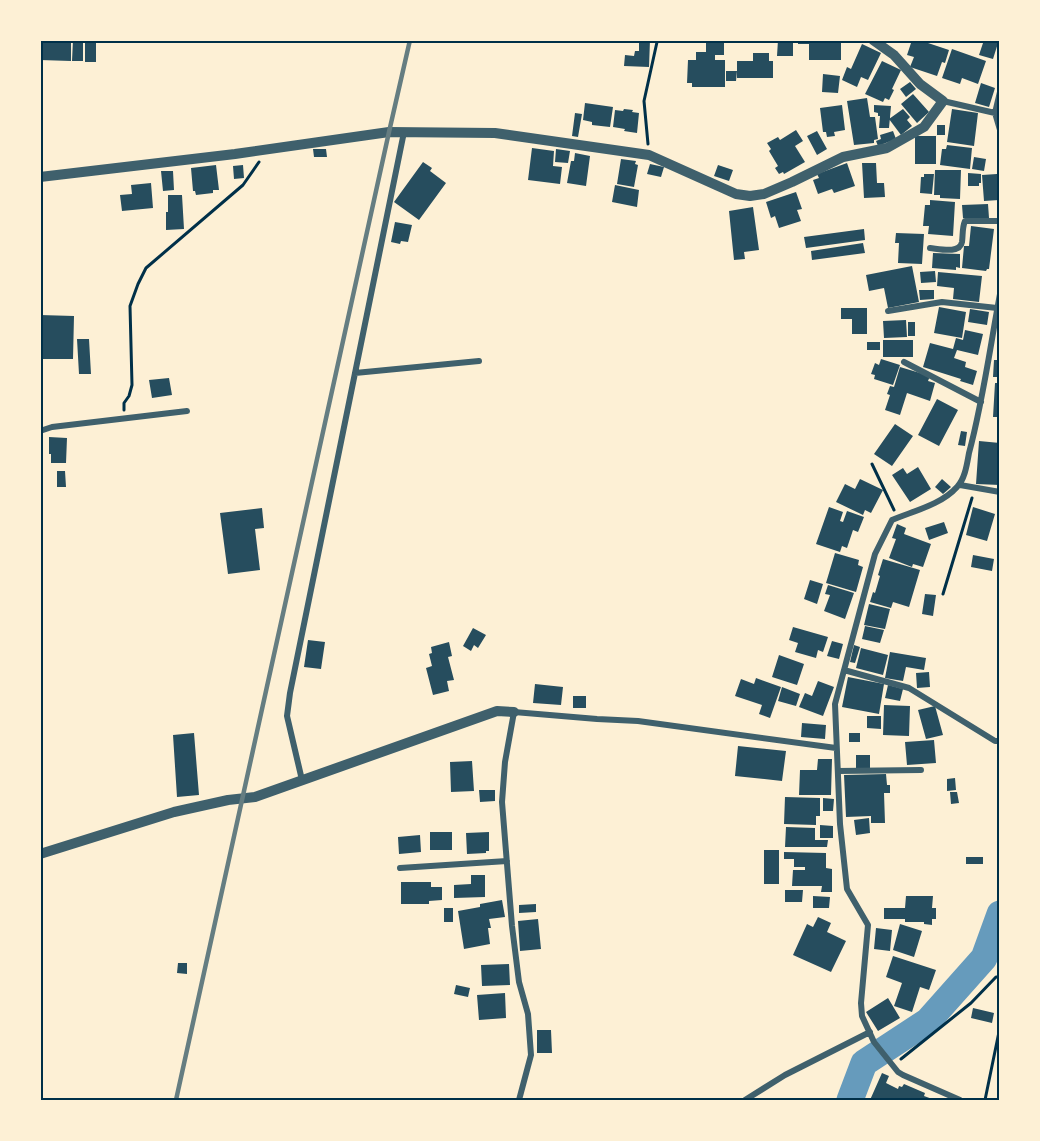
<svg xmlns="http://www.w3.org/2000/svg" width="1040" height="1141" font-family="Montserrat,sans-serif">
<rect width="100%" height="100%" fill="#fdf0d5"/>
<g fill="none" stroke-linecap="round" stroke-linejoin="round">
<path stroke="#669bbc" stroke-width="27" d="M850 1100 864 1063 928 1021 984 958 1000 914"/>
</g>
<path fill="#264d5e" d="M40 40H71V61L40 60Z
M73 40H83V61H72Z
M639 40H650L649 67 624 66 625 55 634 56 635 51H639Z
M706 40H724V55H715V60H725V87H692V83H687L688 60H696V52H706Z
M778 40H793V56H777Z
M798 40H841V60H809V44H798Z
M912 40H919L949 50 945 63 942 62 937 76 910 67 914 57 907 55Z
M984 40H999L993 59 979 55Z
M85 43H96V62H85Z
M862 44 881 53 868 80 861 77 857 87 842 80 847 67 851 69Z
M952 49 986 61 978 84 962 78 960 84 942 78Z
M753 53H769V61H773V78H737V61H753Z
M882 61 901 70 892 89 894 90 889 100 885 98 883 102 865 94Z
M726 71H737L736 81H726Z
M823 74 840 76 838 93 822 92Z
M910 82 916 89 906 97 900 89Z
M981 83 995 88 989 107 975 103Z
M913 94 929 112 917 123 901 104Z
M867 98 870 117H875L878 139 874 140V143L854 145 847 101Z
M585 103 613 107 610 127 592 125V122L583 120Z
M842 105 845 130 834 132 835 136 827 137 826 132H823L820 108Z
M874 105 891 106 889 128H879L880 116H878V113L874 112Z
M624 109 633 110 632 112 639 113 637 133 624 131 625 129 613 127 615 110 623 111Z
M903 109 910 117 907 120 912 126 901 135 889 119Z
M952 109 978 113 974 146 947 142Z
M575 113 582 114 578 137 572 136Z
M937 125H945V135H937Z
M796 130 803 141 795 146 805 162 784 174 783 172 779 174 775 168 778 166 769 151 771 149 767 143 778 137 780 140Z
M817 131 827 149 817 155 807 136Z
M893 131 896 139 878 146 876 141 881 139 880 135Z
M915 136H936V164H915Z
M947 145 972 148 970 169 940 165 942 149H946Z
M532 148 554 151 553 166 562 167 560 184 528 180Z
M313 149H326L327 157H314Z
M556 149 570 151 568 163 555 162Z
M575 153 590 156 586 186 567 183 571 161H574Z
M974 157 986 159 984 171 972 169Z
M621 159 636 161 635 164 638 165 634 187 617 184Z
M423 162 432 168 430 171 446 183 419 220 394 202Z
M847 163 855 186 834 193 832 189 818 194 813 180 819 178 817 174Z
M862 163H876L877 183H884L885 197 864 198Z
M650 164 664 167 661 177 647 174Z
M216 165 219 190H213V193L196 195 195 191H193L191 168Z
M243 165 244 178 234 179 233 166Z
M718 165 733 170 729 181 714 176Z
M935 170H961L960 199 940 198V195H934Z
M161 171H173L174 190 163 191Z
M968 173 981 174V183H979V186H968Z
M924 174H934L932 194 920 193 921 177H924Z
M997 174 999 200 984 201 982 175Z
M151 183 153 208 122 211 120 195 132 194 131 185Z
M615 185 639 190 637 207 612 202Z
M796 192 802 209 797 210 801 221 779 228 775 216 771 218 766 202Z
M168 195H182L184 229 166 230V212H168Z
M930 200 955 202 953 236 928 234 929 226H923L925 205H930Z
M988 204 989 218H963L962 205Z
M753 207 759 250 744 252 745 259 734 260 729 211Z
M395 222 412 225 408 242 401 241 400 244 391 242Z
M971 226 994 229 989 269H987L986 271 962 268 964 246H969Z
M864 229 865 240 806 248 804 237Z
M896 233 924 234 922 264 898 263 899 243H895Z
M863 243 865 253 812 260 811 251Z
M933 253 960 254V268L956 267V270L932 268Z
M912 266 919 302 888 308 884 288 869 291 866 275Z
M935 271 936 282 921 283 920 272Z
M938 272 982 276 979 302 953 299 954 288 937 286Z
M919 290H934V299L920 300Z
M939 307 966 312 962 338 934 333Z
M841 308H867V334H852V319H841Z
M970 309 989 312 987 325 968 322Z
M40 315 74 316 73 359H40Z
M906 320 907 337 884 338 883 321Z
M908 322H915V336H908Z
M965 330 983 334 978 355 957 350 954 358 966 362 965 367 977 371 973 385 960 381 961 379 923 367 930 343 953 349 956 338 963 340Z
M77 339H89L91 374H79Z
M883 340H913V357H883Z
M867 342H880V350H867Z
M881 359 900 365 893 385 874 379 875 375 871 374 875 363 879 365Z
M994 360H1000V377H993Z
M900 367 930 376 928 381 935 383 930 401 907 393 900 415 885 410 890 395 887 394 890 386 894 387Z
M169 378 172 395 152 398 149 380Z
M995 383H1000V417H993Z
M937 399 958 410 939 446 918 435Z
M895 424 913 436 892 466 874 454Z
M961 431 967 432 965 446 958 445Z
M49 437 67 438 66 463H51V454H49Z
M979 441 1000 443V485L976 484Z
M918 467 931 489 910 502 892 475 903 468 907 474Z
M57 471H65L66 487H57Z
M860 479 883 490 871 513 865 510 863 515 836 502 845 484 855 489Z
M942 479 951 487 943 494 935 487Z
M829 507 843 512 840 521 843 522 847 511 864 517 858 532 853 530 847 548 842 546 840 552 816 544Z
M973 507 995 514 987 541 966 535Z
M262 508 264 528 255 529 260 570 228 574 220 513Z
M944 522 948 533 929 540 925 528Z
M897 524 906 528 904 534 931 544 923 567 913 564 912 567 889 558 896 539 892 538Z
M835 553 859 560 858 565 863 567 856 592 826 583Z
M973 555 994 559 992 571 971 567Z
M883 559 920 570 909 607 893 602 891 608 870 602 873 592 875 593 880 576 878 575Z
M810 580 823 584 817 604 804 599Z
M828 585 854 593 845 619 824 611 830 595 825 594Z
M925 594 936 595 933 616 922 614Z
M869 604 890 609 885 629 864 625Z
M865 626 884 630 880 643 862 639Z
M793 627 828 637 823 652 818 650 816 658 795 652 798 643 789 640Z
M473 628 486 635 478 648 474 645 471 651 463 646Z
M308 640 325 642 321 669 304 667Z
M832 641 843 644 839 659 827 656Z
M449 642 452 656 448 657 454 680 447 681 449 691 433 695 426 668 432 666 429 654 432 653 431 647Z
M854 645 860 647 855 663 850 662Z
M861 648 888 655 883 675 856 668Z
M890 652 926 658 924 670 906 667 903 681 885 678Z
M779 655 804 664 797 685 772 677Z
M929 672 930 687 917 688 916 673Z
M848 677 884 684 879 714 842 707Z
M756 678 781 687 770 718 759 714 762 705 735 696 741 679 754 684Z
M818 681 834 687 823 716 799 707 805 693 812 696Z
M535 684 563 687 561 705 533 703Z
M888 685 903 689 900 701 885 698Z
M782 687 800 694 796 706 778 701Z
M573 696H586V708H573Z
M884 705 910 706 909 736 883 735Z
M935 706 943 735 926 739 918 710Z
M867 716H881V729L867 728Z
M802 723 826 725 825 739 801 737Z
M194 733 199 795 177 797 173 735Z
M849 733H860V742H849Z
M934 740 936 763 907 765 905 742Z
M738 746 786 751 782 781 735 776Z
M856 755H870V769H856Z
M818 759H832L831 795H799L800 770H817Z
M472 761 474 791 451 792 450 762Z
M886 774 887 785H890V793H884L885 823H871V816L846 817 844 775Z
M955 778 956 790 947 791V779Z
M479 790H495V801L480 802Z
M950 792H957L959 803 951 804Z
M785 797 820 798V816H816V825L784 824Z
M823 798 834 799 833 811H823Z
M869 818 870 833 856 835 854 820Z
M820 825 833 826V838H820Z
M786 827 815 828V840H828L827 847H785Z
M430 832H452V850H430Z
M489 832V851H486V853L467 854 466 833Z
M420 835 421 852 399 854 398 837Z
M764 850H779V884H764Z
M784 852 826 853V868L832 869V892H821L822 886H792L793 870H805V867H794V859H784Z
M966 857H983V864H966Z
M471 875H485V897L454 898V885L471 884Z
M401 882H431V887H442V900L429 901V904H401Z
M785 890H803L802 902H785Z
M813 896 830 897 829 908H813Z
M906 896H933L932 908H936V919H932V925L924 924V922H905V919H884V908H905Z
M502 900 505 917 489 919 491 928H488L490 944 464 949 458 911 480 907V904Z
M536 904V912L519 913V905Z
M444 908H453V922H444Z
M818 917 831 923 827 932 846 941 831 972 793 955 807 924 813 927Z
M538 919 541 949 520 951 518 921Z
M900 924 922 931 914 957 893 950Z
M876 928 892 930 890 951 874 949Z
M893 956 936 970 929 990 920 987 912 1012 894 1006 902 983 886 977Z
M178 963H187V974L177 973Z
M509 964 510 985 482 986 481 965Z
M456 985 470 988 468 997 454 994Z
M505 993 506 1018 479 1020 477 995Z
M888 998 900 1018 878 1031 866 1012Z
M973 1008 994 1013 992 1023 971 1018Z
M537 1030H551L552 1053H537Z
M882 1073 889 1076 886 1083 898 1089 899 1086 902 1087 904 1084 925 1093 924 1096 935 1100H870Z"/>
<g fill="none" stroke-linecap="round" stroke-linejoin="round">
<path stroke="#003049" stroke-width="3" d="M648 144 644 101 657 42
M124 410V403L129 396 132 385 130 306 138 284 146 268 243 185 259 162
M872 464 894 510
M943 594 972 498
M901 1059 971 1003 996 977H1000
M985 1100 1000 1027"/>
<path stroke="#3f606c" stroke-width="6" d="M1000 92 995 113 1000 130
M943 101 995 113
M930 248C940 249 960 254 962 242 963 235 962 228 965 221H1000
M888 311 942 302 997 308
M904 362 981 402
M355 373 479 361
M40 431 52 427 187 411
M960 485 1000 492
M844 670 909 688 995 741H1000
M838 771 921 770
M302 780 287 716 290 693 404 132
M400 868 507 861
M519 1100 531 1055 528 1014 519 982 512 926 502 802 505 762 514 712 597 719 638 721 836 748
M745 1100 785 1075 870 1032
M960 1100 903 1075 898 1072 874 1042 862 1016 861 1003 868 925 847 889 840 824 835 704 875 554 892 520C913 511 941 505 957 487 965 479 967 464 969 453 983 401 990 347 1000 294"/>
<path stroke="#3f606c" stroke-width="10" d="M40 177 235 154 389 132 495 133 649 155 736 194 750 196 764 194 792 182 843 157 887 148 924 127 943 101 920 84 894 55 873 40
M40 854 174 812 228 800 255 797 497 711 514 712"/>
<path stroke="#657d81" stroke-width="4.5" d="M176 1100 389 132 410 40"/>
</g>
<rect width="1040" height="1141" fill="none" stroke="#fdf0d5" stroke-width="84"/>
<rect x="42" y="42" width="956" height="1057" fill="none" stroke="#003049" stroke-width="2"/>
</svg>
